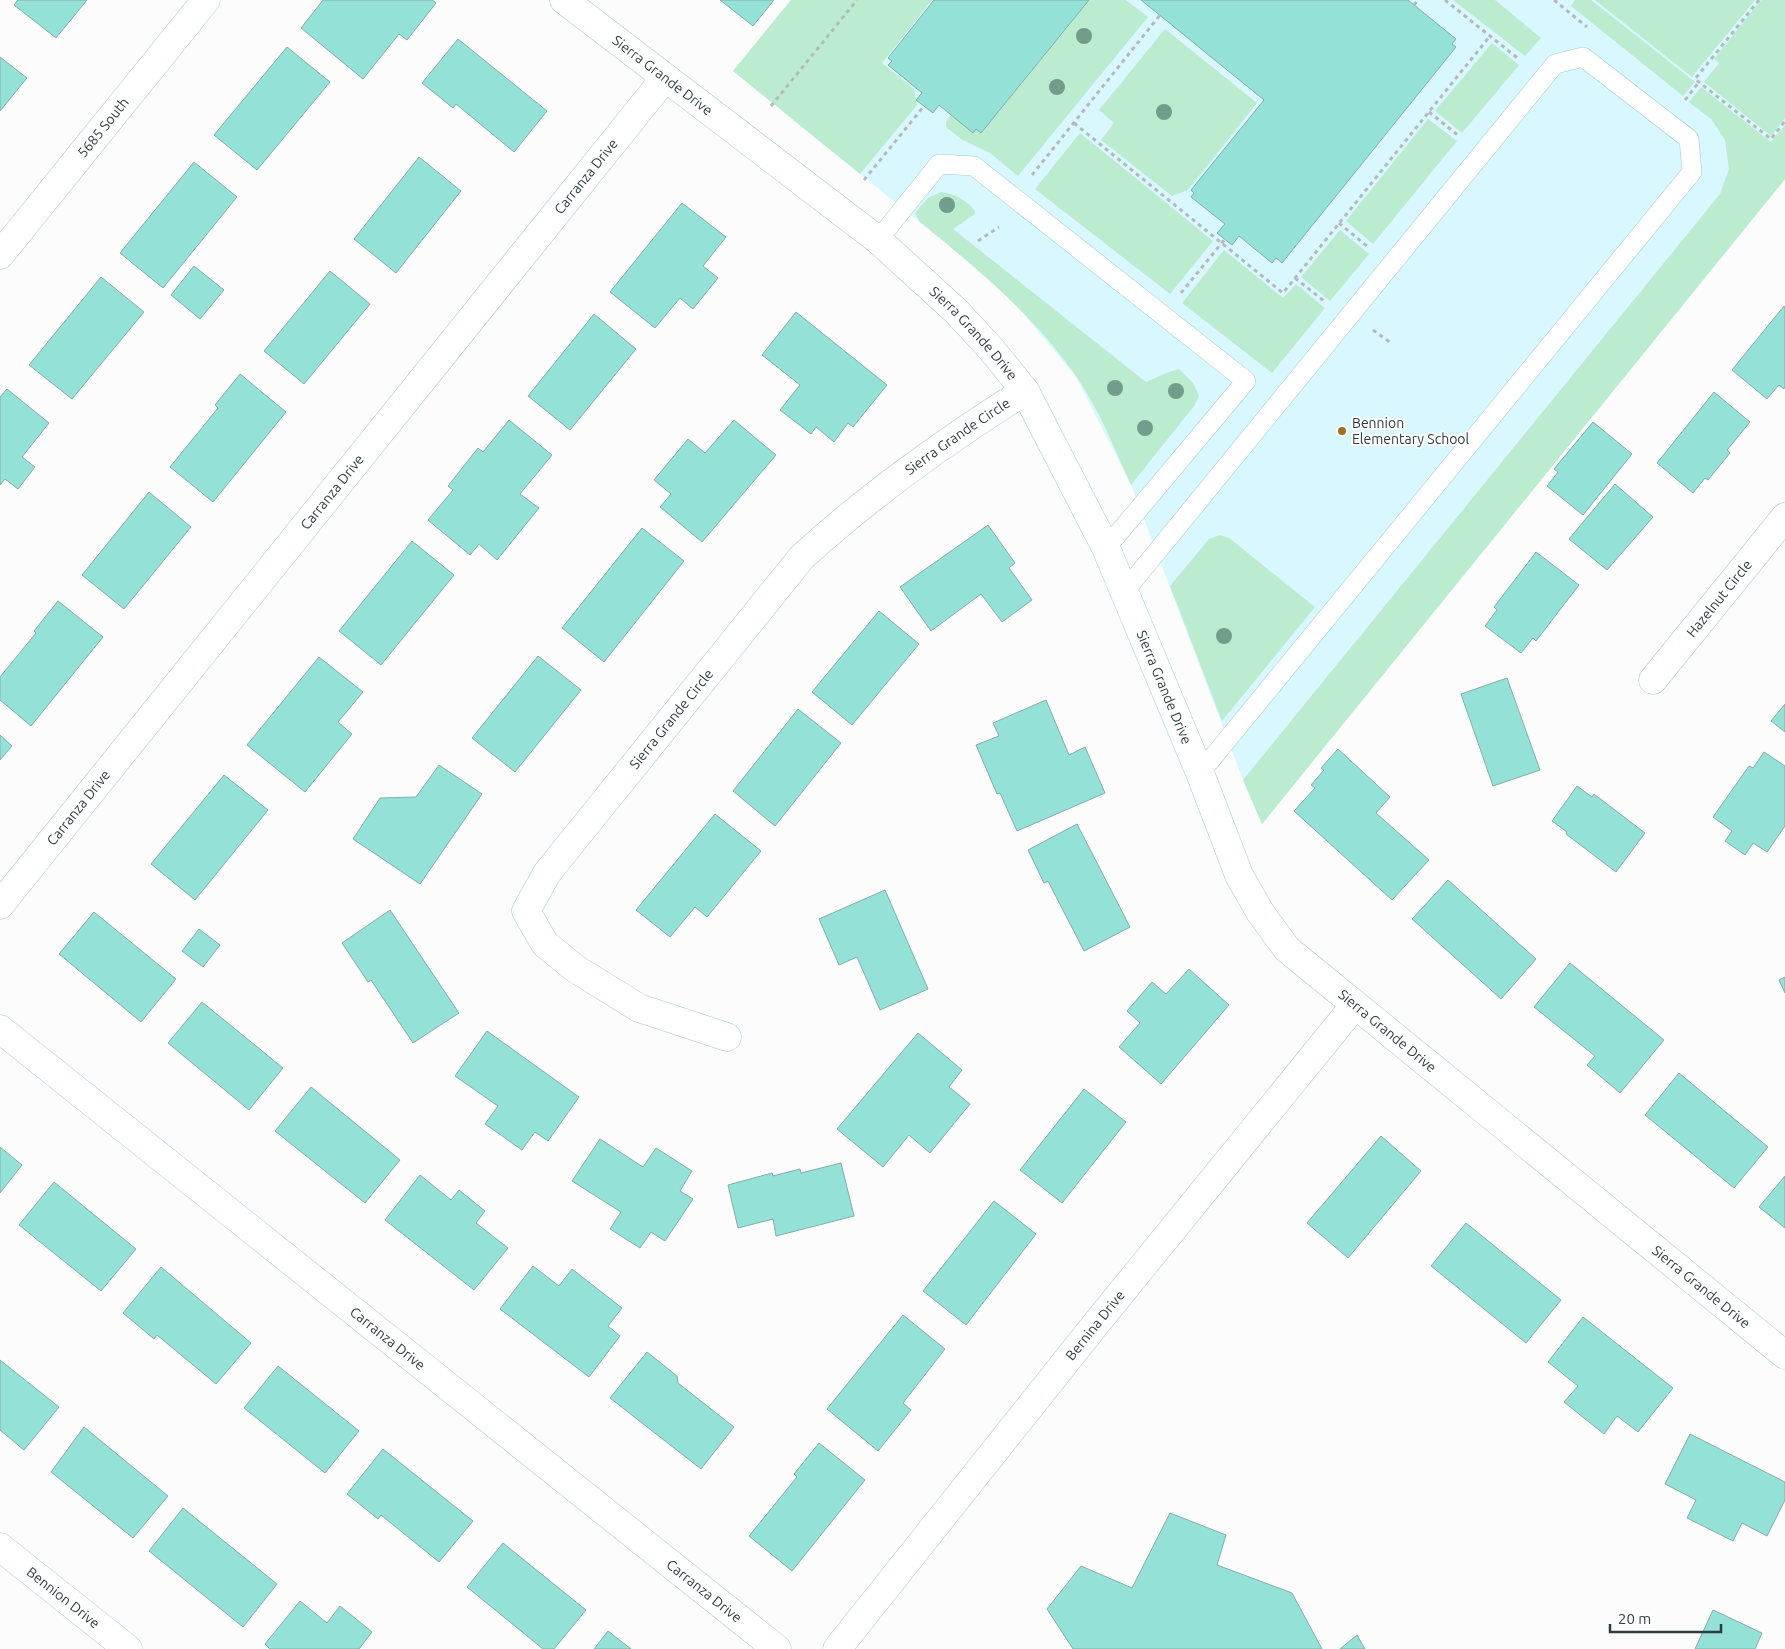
<svg xmlns="http://www.w3.org/2000/svg" width="1785" height="1649" font-family="Ubuntu,sans-serif">
<rect width="100%" height="100%" fill="#fcfcfc"/>
<path fill="#d9f7ff" d="M791 0H1785V179L1262 824 1243 780 1131 485 1076 377 1017 306 991 280 733 71Z"/>
<path fill="#bbeccf" d="M791 0H932L882 63 914 89 917 105 860 174 733 71Z
M1089 0H1126L1148 17 1018 176 990 153 961 139 946 127V122L951 114 973 133 976 129 981 133Z
M1453 0H1495L1541 38 1525 56Z
M1575 0H1591L1695 82 1683 96 1571 6Z
M1595 0H1755L1692 77Z
M1761 0H1785V118L1771 136 1704 82 1719 63 1714 59Z
M1165 29 1257 103 1188 190 1172 196 1101 140 1114 123 1099 110Z
M1492 43 1519 65 1462 133 1435 111Z
M1701 87 1771 142 1785 125V179L1262 824 1243 780 1720 194 1729 169 1725 140 1712 120 1689 102Z
M1428 119 1457 141 1373 244 1346 221Z
M1080 133 1213 241 1170 294 1035 189Z
M941 192C956 194 965 199 975 211V214L953 229 1146 382 1166 373 1179 369 1193 383 1199 396 1194 406 1131 485C1115 449 1098 408 1076 376 1032 313 977 269 919 221L915 213 928 198Z
M1340 230 1369 254 1330 301 1301 277Z
M1224 250 1283 298 1296 284 1325 308 1272 373 1182 303Z
M1220 535 1229 538 1315 607 1222 721 1170 586 1209 539Z"/>
<path fill="#94e1d8" stroke="#84ada8" d="M18 0H87L56 38 14 5Z
M323 0H432L436 3 407 40 399 34 363 79 301 28Z
M720 0H774L753 26Z
M934 0H1089L981 133 976 129 973 133 939 105 933 113 916 100 922 93 888 65 892 61 888 58Z
M1141 0H1408L1456 39 1452 44 1456 47 1282 263 1276 258 1272 263 1239 236 1232 245 1217 233 1225 224 1191 197 1194 193 1191 190 1264 100Z
M458 39 547 111 514 152 456 104 453 108 422 83Z
M287 47 330 82 257 170 214 135Z
M0 57 27 78 0 111Z
M419 157 461 191 396 273 354 239Z
M194 162 237 197 163 288 120 253Z
M682 203 726 237 703 266 718 278 693 309 680 298 655 328 610 292Z
M194 266 224 290 200 319 171 295Z
M330 271 370 304 304 384 264 351Z
M101 277 144 312 72 399 29 365Z
M1784 306 1785 307V387L1784 389 1779 385 1767 399 1732 370Z
M796 312 887 385 853 427 848 423 834 442 816 427 811 434 780 410 800 385 762 355Z
M594 314 636 349 570 430 528 396Z
M240 374 286 412 213 502 170 467 218 408 215 405Z
M7 389 49 423 22 457 35 467 18 489 5 479 0 485V397Z
M1714 392 1750 422 1727 450 1730 453 1708 480 1705 478 1693 493 1657 463Z
M509 420 552 455 520 494 539 508 497 560 479 544 470 555 428 520 453 490 448 486 478 448 483 452Z
M734 420 776 455 702 542 660 507 671 494 654 480 688 439 705 453Z
M1593 422 1632 454 1583 515 1547 486 1558 472 1554 469Z
M1615 484 1653 517 1607 570 1569 539Z
M149 492 191 527 124 609 82 575Z
M988 525 1015 563 1009 568 1032 600 1002 622 981 594 931 631 900 587Z
M642 528 684 561 604 662 562 628Z
M412 541 454 575 381 665 339 631Z
M1536 552 1579 585 1536 641 1533 638 1521 653 1485 626 1497 610 1494 607Z
M58 601 103 637 31 726 0 700V677L36 633 34 631Z
M879 611 919 644 852 725 812 692Z
M538 656 581 690 515 772 472 738Z
M319 657 363 692 338 722 352 734 305 792 247 745Z
M1507 678 1540 770 1493 786 1461 694Z
M1046 700 1069 755 1085 747 1105 793 1017 831 1000 793 997 794 976 745 999 736 993 723Z
M1785 704V732L1771 721Z
M798 709 841 743 775 826 733 791Z
M0 735 12 746 0 760Z
M1338 749 1390 797 1376 813 1429 860 1392 900 1294 811 1315 788 1311 785 1324 770 1321 768Z
M1764 752 1785 766V826L1767 852 1753 843 1745 855 1725 841 1732 831 1713 817 1749 766 1753 768Z
M439 765 482 794 420 884 353 839 380 798 416 797Z
M224 775 268 810 195 900 151 864Z
M1577 786 1592 797 1594 794 1645 833 1616 872 1566 834 1567 832 1552 821Z
M715 814 761 851 707 917 695 907 670 937 636 910Z
M1077 824 1130 927 1084 951 1048 881 1044 883 1028 850Z
M1448 880 1536 959 1501 999 1412 919Z
M885 890 928 989 880 1010 857 957 839 965 819 919Z
M390 910 459 1013 413 1043 371 980 368 982 342 943Z
M94 912 176 979 141 1022 59 954Z
M199 929 220 945 203 967 182 951Z
M1570 963 1664 1040 1620 1093 1587 1065 1595 1056 1534 1007Z
M1189 969 1229 1005 1161 1084 1119 1047 1140 1023 1127 1011 1152 982 1166 994Z
M1785 977V993L1779 980Z
M202 1002 283 1068 249 1110 168 1043Z
M487 1031 579 1097 548 1141 535 1132 522 1150 485 1124 498 1106 455 1076Z
M918 1033 962 1070 949 1087 970 1104 930 1153 909 1135 883 1167 837 1129Z
M1679 1073 1768 1147 1734 1188 1645 1115Z
M311 1087 400 1160 365 1203 275 1131Z
M1084 1089 1126 1122 1062 1203 1020 1170Z
M1381 1136 1421 1171 1348 1258 1307 1223Z
M600 1139 643 1167 656 1148 692 1171 680 1191 693 1199 665 1241 651 1232 640 1248 610 1229 621 1212 572 1181Z
M0 1147 22 1165 0 1193Z
M841 1163 854 1216 776 1236 773 1219 738 1228 728 1185 772 1173 773 1176 800 1169 801 1173Z
M420 1175 451 1200 459 1190 485 1211 476 1223 508 1248 474 1290 385 1220Z
M1785 1176V1228L1759 1207Z
M54 1182 136 1249 101 1291 19 1225Z
M994 1201 1036 1234 966 1325 923 1291Z
M1466 1223 1561 1300 1526 1343 1431 1266Z
M533 1266 559 1286 572 1269 622 1308 608 1326 620 1336 589 1377 500 1309Z
M161 1267 251 1343 216 1384 157 1335 154 1339 123 1313Z
M903 1315 945 1349 903 1403 911 1410 878 1451 827 1409Z
M1583 1317 1673 1388 1638 1432 1617 1416 1604 1434 1564 1402 1578 1386 1548 1362Z
M647 1352 677 1376 678 1383 734 1427 701 1469 610 1398Z
M0 1360 59 1407 24 1450 0 1430Z
M278 1366 359 1431 325 1473 244 1408Z
M84 1427 168 1496 133 1538 51 1472Z
M1690 1434 1785 1482V1500L1767 1536 1742 1523 1733 1541 1687 1518 1696 1500 1665 1484Z
M819 1443 865 1480 792 1571 749 1536 797 1477 794 1474Z
M383 1449 473 1521 439 1562 381 1515 378 1519 347 1494Z
M183 1508 277 1584 243 1627 149 1551Z
M1170 1513 1226 1535 1217 1565 1292 1593 1322 1649H1073L1047 1609 1081 1566 1132 1588Z
M503 1543 586 1610 554 1649H543L467 1587Z
M300 1601 327 1623 340 1606 372 1632 359 1649H270L265 1644Z
M1713 1610 1762 1633 1755 1649H1695Z
M608 1631 631 1649H594Z
M1357 1635 1365 1649H1340Z"/>
<g fill="none" stroke-linecap="round" stroke-linejoin="round">
<defs>
<path id="lane" d="M878 240 939 164 974 166 1246 381 1106 548
M1124 592 1555 64 1583 57 1689 139 1692 172 1200 773"/>
<g id="street">
<path id="s1" d="M564 0 878 240 956 311 992 350 1025 391 1106 548 1200 773 1239 875 1260 912 1287 949 1785 1355"/>
<path id="s2" d="M0 255 206 0"/>
<path id="s3" d="M1653 680 1785 517"/>
<path id="s4" d="M0 905 665 78"/>
<path id="s5" d="M0 1029 777 1649"/>
<path id="s6" d="M727 1037 639 1008 576 969 545 944 526 911 547 873 802 557C870 495 947 440 1025 391"/>
<path id="s7" d="M0 1547 128 1649"/>
<path id="s8" d="M837 1649 1095 1325 1355 1005"/>
</g>
</defs>
<use href="#lane" stroke="#a2cad4" stroke-width="20"/>
<use href="#street" stroke="#a2cad4" stroke-width="29"/>
<path stroke="#b4babb" stroke-width="3" stroke-dasharray="4 4" stroke-linecap="butt" d="M1445 0 1520 60
M1554 0 1587 27
M1759 0 1695 79 1771 139 1785 121
M1414 5 1418 0
M1685 100 1699 82
M771 106 857 0
M1429 112 1459 136
M1074 123 1283 293 1490 36
M1032 175 1160 15
M864 180 924 106
M1339 223 1368 247
M978 241 999 227
M1295 278 1324 301
M1181 293 1225 239
M1373 330 1391 343"/>
<use href="#lane" stroke="#fff" stroke-width="19"/>
<use href="#street" stroke="#fff" stroke-width="28"/>
</g>
<g fill="#729c8b">
<circle cx="1084" cy="36" r="8"/>
<circle cx="1057" cy="87" r="8"/>
<circle cx="1164" cy="112" r="8"/>
<circle cx="947" cy="205" r="8"/>
<circle cx="1115" cy="388" r="8"/>
<circle cx="1176" cy="391" r="8"/>
<circle cx="1145" cy="428" r="8"/>
<circle cx="1224" cy="636" r="8"/>
</g>
<circle fill="#a07124" stroke="#fff" stroke-width="2" cx="1342" cy="431" r="5"/>
<g text-anchor="middle" stroke-width="4" stroke-linejoin="round" paint-order="stroke">
<g font-size="14" fill="#2c3c40" stroke="#fff">
<text dy="5" stroke="none"><textPath href="#s1" startOffset="124">Sierra Grande Drive</textPath></text>
<text dy="5" stroke="none"><textPath href="#s2" startOffset="164">5685 South</textPath></text>
<text dy="5" stroke="none"><textPath href="#s4" startOffset="935">Carranza Drive</textPath></text>
<text dy="5" stroke="none"><textPath href="#s1" startOffset="529">Sierra Grande Drive</textPath></text>
<text dy="5" stroke="none"><textPath href="#s6" startOffset="891">Sierra Grande Circle</textPath></text>
<text dy="5" stroke="none"><textPath href="#s4" startOffset="530">Carranza Drive</textPath></text>
<text dy="5" stroke="none"><textPath href="#s3" startOffset="105">Hazelnut Circle</textPath></text>
<text dy="5" stroke="none"><textPath href="#s1" startOffset="934">Sierra Grande Drive</textPath></text>
<text dy="5" stroke="none"><textPath href="#s6" startOffset="486">Sierra Grande Circle</textPath></text>
<text dy="5" stroke="none"><textPath href="#s4" startOffset="125">Carranza Drive</textPath></text>
<text dy="5" stroke="none"><textPath href="#s1" startOffset="1354">Sierra Grande Drive</textPath></text>
<text dy="5" stroke="none"><textPath href="#s1" startOffset="1759">Sierra Grande Drive</textPath></text>
<text dy="5" stroke="none"><textPath href="#s8" startOffset="414">Bernina Drive</textPath></text>
<text dy="5" stroke="none"><textPath href="#s5" startOffset="496">Carranza Drive</textPath></text>
<text dy="5" stroke="none"><textPath href="#s5" startOffset="901">Carranza Drive</textPath></text>
<text dy="5" stroke="none"><textPath href="#s7" startOffset="81">Bennion Drive</textPath></text>
</g>
<g font-size="14" fill="#2c3c40" stroke="#fff" text-anchor="start">
<text x="1352" y="428">Bennion<tspan x="1352" dy="16">Elementary School</tspan></text>
</g>
</g>
<path d="M1610 1624v8h111v-8" fill="none" stroke="#2c3c40" stroke-width="2.5"/>
<text x="1618" y="1624" font-size="15" fill="#2c3c40" stroke="#ffffff" stroke-width="4" paint-order="stroke">20 m</text>
</svg>
